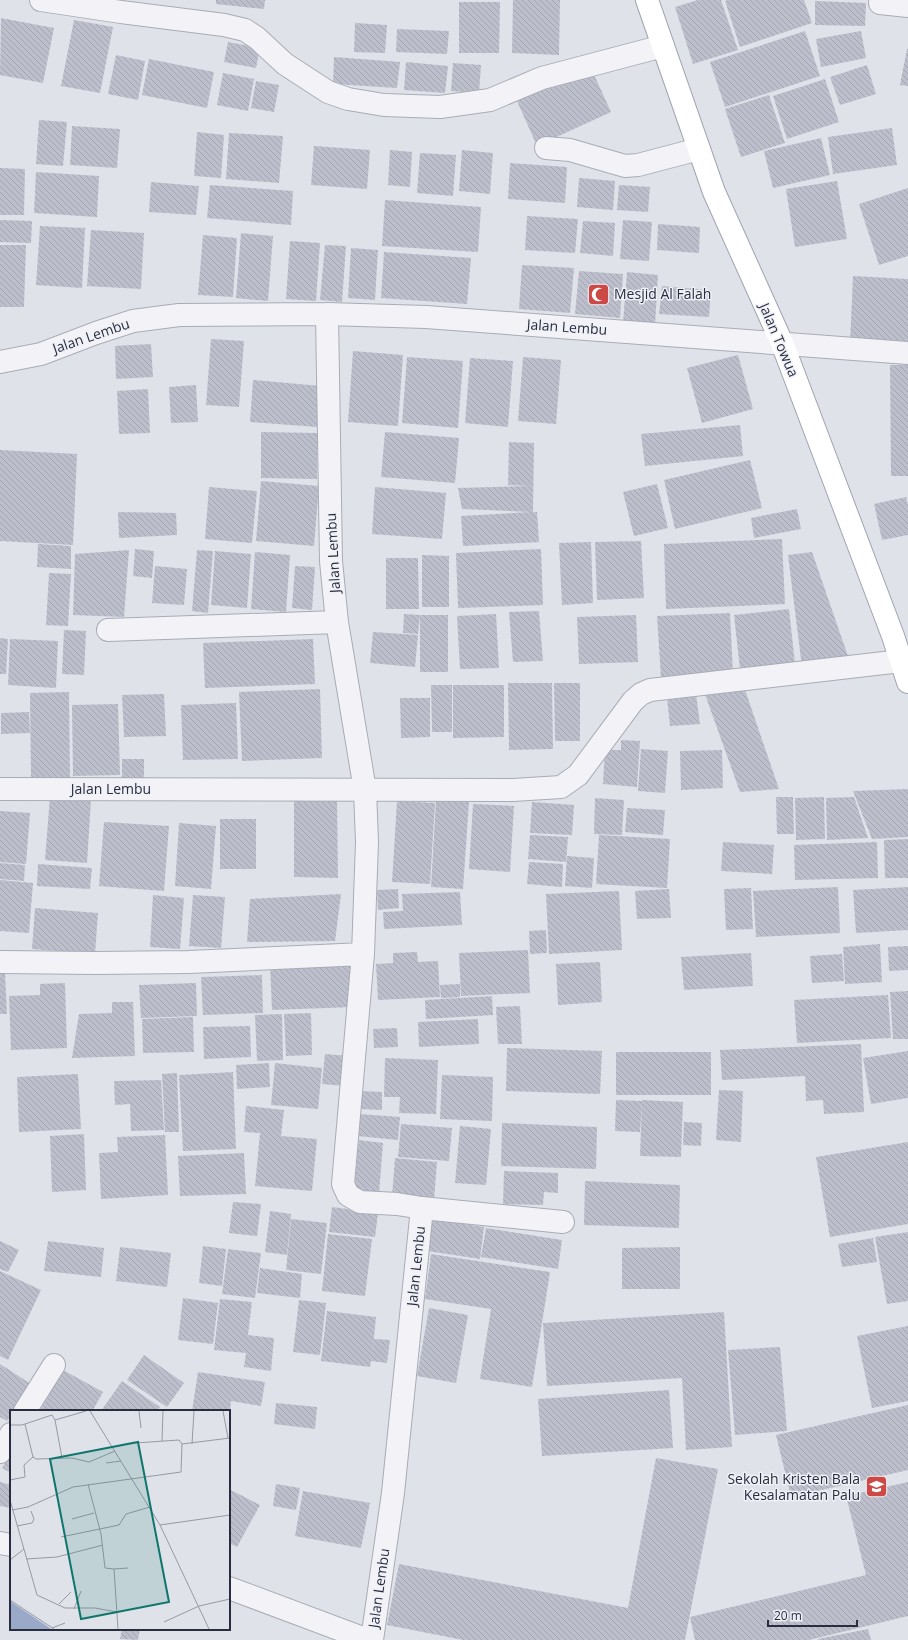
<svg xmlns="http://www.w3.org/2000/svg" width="908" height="1640" font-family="'Open Sans',sans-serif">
<defs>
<pattern id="building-back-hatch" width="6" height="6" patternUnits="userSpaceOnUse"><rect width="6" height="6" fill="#bdc0cc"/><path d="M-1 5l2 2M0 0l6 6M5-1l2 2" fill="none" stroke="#a2a5b0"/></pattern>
</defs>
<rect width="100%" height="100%" fill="#e0e2e9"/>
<path fill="url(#building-back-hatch)" d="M216 0H265L264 9 216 4Z
M513 0H560L559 55 512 53Z
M698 0H721L738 50 693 64 675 7Z
M728 0H804L812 23 740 47 725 1Z
M815 1 866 3 865 26 815 25Z
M459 2H500L499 53H459Z
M1 18 54 28 43 83 0 75Z
M74 20 113 27 100 93 61 86Z
M355 23 387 25 385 53 354 52Z
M397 29 449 31 447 54 396 52Z
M805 31 820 76 725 107 710 62Z
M861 31 866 58 821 67 816 39Z
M228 42 260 48 256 68 224 62Z
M907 49H908V86L900 85Z
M116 55 145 61 138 100 108 94Z
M334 57 400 62 397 88 333 84Z
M149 59 214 72 207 108 142 95Z
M406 62 448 66 445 93 404 90Z
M453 63 481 65 479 93 451 91Z
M867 65 876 94 840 105 830 77Z
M591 68 611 112 537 146 517 101Z
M223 73 254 79 248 111 217 105Z
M825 79 839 122 787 139 773 96Z
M256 81 279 85 274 112 251 108Z
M769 95 785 143 741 157 725 109Z
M39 120 67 122 63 166 36 164Z
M72 126 120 129 117 168 70 165Z
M892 128 897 165 833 174 828 137Z
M197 132 224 135 221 178 194 176Z
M229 133 283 136 279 183 226 179Z
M821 138 830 175 773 188 764 151Z
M314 146 370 150 367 189 311 185Z
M390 150 412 152 410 187 388 185Z
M462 150 493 153 490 194 459 191Z
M420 153 456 155 453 196 417 193Z
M510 163 567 167 565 203 508 199Z
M0 168 25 169 24 215H0Z
M36 172 99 176 97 217 34 213Z
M579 178 615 181 613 210 577 207Z
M837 181 847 239 795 247 786 189Z
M151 182 199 186 196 215 149 212Z
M210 185 293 191 291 225 207 218Z
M619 185 650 187 648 212 617 210Z
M908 188V256L879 265 859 204Z
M385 200 481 207 478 252 382 246Z
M527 216 578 219 575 253 525 250Z
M0 220 32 221 31 243 0 242Z
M623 220 652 222 649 261 620 259Z
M583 221 615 223 613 256 580 253Z
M658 224 700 227 699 253 657 250Z
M40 226 85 228 82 288 36 285Z
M91 230 144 233 141 289 87 286Z
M241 233 273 236 268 301 236 298Z
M203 235 237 238 233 297 198 295Z
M290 241 320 243 316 301 286 299Z
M0 245H26L24 307H0Z
M325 245 346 246 342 302 320 300Z
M351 248 378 250 375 300 348 298Z
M384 252 471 258 467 304 381 298Z
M522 265 574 268 570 313 519 309Z
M579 271 623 274 620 318 575 314Z
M627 272 658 275 655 325 623 323Z
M853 276 908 279V347L850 344Z
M662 286 711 290 709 317 659 314Z
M211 339 244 341 239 407 206 405Z
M151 344 153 377 116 379 115 346Z
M353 351 403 355 398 426 348 422Z
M738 355 753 409 702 423 687 368Z
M407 357 463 361 458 428 402 423Z
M523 357 561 360 556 424 518 421Z
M470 358 513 361 508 427 465 423Z
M890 365H908V476H891Z
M253 380 321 386 317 427 250 422Z
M196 385 198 422 171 423 169 387Z
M148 389 150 433 119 434 117 391Z
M740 425 743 456 645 466 641 434Z
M261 432 317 433V479L261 478Z
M385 432 459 438 455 483 381 477Z
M509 442 534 443 533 512H537L539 542 463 546 461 516 531 512 462 509 458 488 530 486 508 485Z
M0 450 77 454 73 545 0 541Z
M750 460 762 508 675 529 664 480Z
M261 481 319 486 314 546 256 541Z
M657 484 668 528 634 536 623 492Z
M209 487 257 491 252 543 205 539Z
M375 487 446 493 442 539 372 534Z
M906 497 908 505V535L882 540 874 504Z
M797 509 801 529 754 538 751 518Z
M118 512 176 513 177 535 119 538Z
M782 539 785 604 666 609 664 544Z
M641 541 644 598 597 600 595 542Z
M591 542 593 603 562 605 559 543Z
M38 544 71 546V569L37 567Z
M135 549 154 551 152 578 133 576Z
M541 549 543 605 458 608 456 553Z
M129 550 124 617 73 615 75 554Z
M197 550 213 551 208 613 192 611Z
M215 551 251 554 247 608 211 605Z
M255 552 290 555 286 612 251 609Z
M812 552 850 662 802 667 788 555Z
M422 555 449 556V607H422Z
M386 558H418L419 609H386Z
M155 566 187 569 184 605 152 603Z
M295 566 315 567 312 610 292 608Z
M49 573 71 574 68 626 46 625Z
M789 609 795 664 740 669 734 615Z
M539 611 543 661 513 662 509 612Z
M730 613 733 675 661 678 657 616Z
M404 614 420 615 418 634 403 633Z
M496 614 499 668 460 669 457 616Z
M420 615H448V672H420Z
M636 615 638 662 579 664 577 617Z
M64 630 86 631 84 675 62 674Z
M373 632 418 635 415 667 370 663Z
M0 638 8 639 6 674H0Z
M10 639 58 641 56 688 8 685Z
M313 639 315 684 205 688 203 643Z
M508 683H552L553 749 509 750Z
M554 683H580V741H555Z
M743 684 779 789 740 792 702 686Z
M431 685H452V732H432Z
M453 685H504V737L453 738Z
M320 689 322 758 242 761 239 692Z
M69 692 70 778H31L30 693Z
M164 694 166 736 124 737 122 695Z
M696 694 700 724 670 726 667 697Z
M400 698H430V737L401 738Z
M236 703 238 759 183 760 181 705Z
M118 704 120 775 73 776 72 705Z
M29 712 30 733 1 734V713Z
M621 740 640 741 637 787 603 784 605 750H621Z
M641 749 668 751 665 793 638 791Z
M722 750 723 788 681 790 680 751Z
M122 759H144V780H122Z
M908 789V837L872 839 853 791Z
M50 796 91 800 87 863 45 860Z
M776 797H793L794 834H777Z
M824 797 825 839 796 840 795 798Z
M854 797 868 838 827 840 826 798Z
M595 798 624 800 622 835 594 834Z
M294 800H337L338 878 294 877Z
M397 801 435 803 430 884 392 882Z
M436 801 469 802 463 889 431 887Z
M532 802 574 805 572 835 530 833Z
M473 804 514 806 510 872 469 869Z
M627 808 665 810 663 835 625 832Z
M0 811 30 813 26 864 0 862Z
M220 819H256V869H220Z
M104 822 169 826 164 891 99 886Z
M179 823 216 826 211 889 175 886Z
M530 835 568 837 566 862 528 859Z
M599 835 670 839 667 888 596 884Z
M908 839V878H885L884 840Z
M723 842 774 845 772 874 721 871Z
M877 842 878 878 795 880 794 845Z
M567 856 594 858 592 888 565 886Z
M529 862 563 864 562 887 527 884Z
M0 863 25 865 24 881 0 879Z
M38 864 92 868 90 889 37 886Z
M0 880 33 883 29 933 0 931Z
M838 887 840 933 756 937 753 891Z
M908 887V930L856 933 853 890Z
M751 888 753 929 726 930 724 889Z
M398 889 399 908 378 910 377 890Z
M669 889 671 918 637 919 635 891Z
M619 891 622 950 549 954 546 894Z
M460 892 462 925 384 929 383 912 403 911 402 894Z
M341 894 335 941 247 942 250 899Z
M153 895 184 898 180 949 150 947Z
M193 895 225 897 221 948 189 946Z
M35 908 98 913 95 954 32 949Z
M546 930 547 953 530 954 529 931Z
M880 944 882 982 845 984 843 947Z
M908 946V970L889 971 888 947Z
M528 950 530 993 461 996 459 953Z
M417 952 418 962 438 961 440 997 378 1000 376 964 393 963V953Z
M751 953 753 986 684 990 681 957Z
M842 954 844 981 812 983 810 956Z
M352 961 354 1007 272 1010 270 965Z
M600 962 602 1002 558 1005 556 964Z
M0 973H5L7 1014H0Z
M262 975 263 1013 203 1015 201 977Z
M65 983 67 1048 11 1050 9 996 40 995V984Z
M196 983 197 1016 141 1018 139 985Z
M460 984V997L441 998 440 985Z
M908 991V1039H893L890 992Z
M888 995 891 1038 797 1043 794 1000Z
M492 996 493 1015 426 1019 425 1000Z
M112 1002H133L135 1056 72 1058 79 1014 112 1013Z
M520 1006 522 1044H498L496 1007Z
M311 1013 312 1055 286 1056 284 1014Z
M282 1014 283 1060 257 1061 255 1015Z
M193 1017 194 1052 143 1053 142 1019Z
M478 1019 479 1044 419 1047 418 1022Z
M250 1026 251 1057 204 1059 203 1027Z
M397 1028 398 1047 374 1048 373 1029Z
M861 1044 864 1112 824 1114 823 1100 806 1101 805 1076 722 1080 720 1050Z
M507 1048 602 1051 600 1094 506 1091Z
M908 1051V1098L871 1104 863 1058Z
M616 1052H711V1095H616Z
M325 1054 349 1056 346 1086 322 1084Z
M385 1058 438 1060 436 1114 399 1113 400 1097H384Z
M269 1063 270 1087 237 1089 236 1065Z
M275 1063 322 1068 318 1109 271 1105Z
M233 1072 236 1149 183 1151 179 1075Z
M177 1073 179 1132H165L162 1074Z
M78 1074 81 1129 19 1132 17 1077Z
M442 1075 493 1077 492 1121 440 1119Z
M161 1080 164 1130 131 1131 130 1104 115 1105 114 1081Z
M719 1090 743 1091 741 1142 716 1140Z
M361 1091 382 1092V1110L360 1109Z
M616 1100 642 1101 640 1132 615 1131Z
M642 1100 683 1102 681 1157 640 1156Z
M246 1106 284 1110 281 1136 317 1139 312 1191 255 1186 260 1133 244 1132Z
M359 1114 400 1117 398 1140 357 1136Z
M684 1122 702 1123 701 1146 683 1145Z
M502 1123 597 1127 596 1169 501 1166Z
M401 1124 452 1128 449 1161 398 1157Z
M460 1126 491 1129 486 1185 455 1183Z
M84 1134 86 1190 52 1192 50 1136Z
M165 1135 168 1195 101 1199 99 1153 118 1152 117 1137Z
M359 1140 383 1143 379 1194 354 1189Z
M908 1142V1224L830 1237 816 1157Z
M244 1153 246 1194 180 1196 178 1156Z
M395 1158 437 1162 434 1200 392 1196Z
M504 1171 558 1173V1193L544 1192 543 1205 503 1204Z
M585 1181 680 1185 679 1228 584 1225Z
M233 1202 261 1204 257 1236 229 1233Z
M332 1207 378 1213 375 1237 329 1232Z
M270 1211 291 1214 287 1255 265 1252Z
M291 1219 327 1223 321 1274 286 1270Z
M432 1219 484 1227 480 1259 427 1251Z
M486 1228 562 1240 558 1269 481 1257Z
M908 1232V1301L887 1304 875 1237Z
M328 1234 372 1239 365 1296 322 1291Z
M873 1238 877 1262 842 1267 838 1244Z
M0 1241 19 1250 8 1272 0 1269Z
M48 1241 104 1248 101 1277 44 1271Z
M203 1246 226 1249 222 1286 199 1283Z
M120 1247 171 1253 167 1287 116 1281Z
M680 1247V1289H622V1248Z
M228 1249 261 1253 255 1298 222 1294Z
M431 1254 550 1272 532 1387 480 1379 491 1309 425 1299Z
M260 1268 302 1274 300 1298 257 1293Z
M0 1271 41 1290 8 1360 0 1356Z
M183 1298 218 1303 213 1344 178 1340Z
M220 1299 252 1302 248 1335 274 1338 271 1371 244 1367 246 1353 214 1350Z
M299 1300 326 1303 320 1355 293 1352Z
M429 1308 468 1315 456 1383 417 1376Z
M327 1311 376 1317 372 1357 374 1339 390 1340 387 1363 371 1361 370 1367 321 1361Z
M724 1312 732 1447 686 1450 682 1378 547 1386 543 1323Z
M908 1326V1401L872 1408 857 1336Z
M780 1347 787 1431 735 1435 728 1350Z
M144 1355 184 1383 167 1407 127 1380Z
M0 1364 31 1384 13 1411H11V1415L7 1421 0 1417Z
M63 1370 103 1392 93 1410 96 1411H40Z
M198 1372 265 1382 261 1406 231 1401 230 1411H192Z
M122 1381 160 1407 157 1411H101Z
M669 1390 673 1448 542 1456 538 1399Z
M276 1403 317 1407 315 1429 274 1424Z
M908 1405V1470L791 1497 776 1435Z
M11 1453V1473L2 1468Z
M656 1458 718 1469 685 1640H463L387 1625 399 1564 628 1608Z
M0 1482 11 1485V1508L0 1506Z
M908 1482V1616L809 1640H695L690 1617 866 1575 846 1496Z
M276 1484 300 1488 296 1510 273 1506Z
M229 1489 260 1505 237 1547 229 1543Z
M303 1491 370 1503 361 1548 295 1536Z
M122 1629H140L138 1640 120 1639Z
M868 1629 871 1640H818V1639Z"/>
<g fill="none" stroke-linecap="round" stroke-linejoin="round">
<defs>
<path id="minor" d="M41 0 121 12 224 25 245 30 257 38 285 64 328 92 348 99 384 105 440 107 490 100 542 78 663 46
M880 3 908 6
M546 148 570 150 625 166 638 165 699 149
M327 314 331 561 337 622 365 790 367 842 363 954 343 1184 348 1195 360 1202 397 1204 422 1208 393 1493 372 1640
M0 362 41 354 96 333 133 321 179 315 327 314 426 317 908 353
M108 630 337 622
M0 789 513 790 561 787 578 775 633 701 641 694 650 690 901 661
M0 962 95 963 189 962 363 954
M422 1208 563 1222
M25 1411 54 1365
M0 1452 11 1434
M0 1543 11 1545
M229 1588 368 1640"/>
<path id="major" d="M647 0 714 192 782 343 893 636 908 682"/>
</defs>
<use href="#minor" stroke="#a9acb6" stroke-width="24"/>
<use href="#major" stroke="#9fa4b4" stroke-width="24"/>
<use href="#minor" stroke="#f3f3f7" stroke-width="22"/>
<use href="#major" stroke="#fff" stroke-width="22"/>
</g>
<defs>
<symbol id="mosque-square" viewBox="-11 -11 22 22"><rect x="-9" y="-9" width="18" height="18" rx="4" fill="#cd4945" stroke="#eff1f6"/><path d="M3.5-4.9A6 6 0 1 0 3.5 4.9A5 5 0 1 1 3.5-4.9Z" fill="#fff"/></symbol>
<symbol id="school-square" viewBox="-11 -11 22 22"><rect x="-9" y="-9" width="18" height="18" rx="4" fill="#cd4945" stroke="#eff1f6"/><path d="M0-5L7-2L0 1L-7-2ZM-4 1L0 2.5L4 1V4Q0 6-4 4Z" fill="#fff"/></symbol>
</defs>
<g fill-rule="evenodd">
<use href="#mosque-square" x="586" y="282" width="25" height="25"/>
<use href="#school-square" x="864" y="1474" width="25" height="25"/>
</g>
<g text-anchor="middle" stroke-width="3" stroke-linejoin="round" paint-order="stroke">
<g font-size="14" fill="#292d40" stroke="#eff1f6" text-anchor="start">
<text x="614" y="299">Mesjid Al Falah</text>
<text x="860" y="1484" text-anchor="end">Sekolah Kristen Bala<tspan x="860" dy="16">Kesalamatan Palu</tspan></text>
</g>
<g font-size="14" fill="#292d40" stroke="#eff1f6">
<text transform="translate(567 327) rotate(4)" y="5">Jalan Lembu</text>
<text transform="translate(91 336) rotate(-19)" y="5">Jalan Lembu</text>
<text transform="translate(779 340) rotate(67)" y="5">Jalan Towua</text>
<text transform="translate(333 553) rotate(-93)" y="5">Jalan Lembu</text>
<text x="111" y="794">Jalan Lembu</text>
<text transform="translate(416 1266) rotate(-84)" y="5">Jalan Lembu</text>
<text transform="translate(379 1588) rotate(-82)" y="5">Jalan Lembu</text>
</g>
</g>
<g transform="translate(10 1410)">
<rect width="220" height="220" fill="#e0e2e9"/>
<path d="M0 191 37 216 41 219H0Z" fill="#9ba9c9"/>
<path fill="none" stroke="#979aa5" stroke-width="1" d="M80 1 150 115 199 219M129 1 131 18M213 1 218 28M45 10 52 48M15 14 23 47 26 49 62 48 79 52 105 41M0 15H12L42 5 45 10 76 1M152 31 153 1M125 33 169 30 172 34M182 34 184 1M96 53 111 51M0 70 15 67 14 55 23 47M78 74 91 124 95 158 104 159 108 219M0 90 27 185 55 198H85L107 202M2 100 18 97 63 77 171 62 172 34 220 28M62 109 84 103M150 115 220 105M7 116 22 113 24 109 21 101M220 123V157M51 127 109 115 116 104 140 97M16 149 47 147 93 135M0 150 14 139M104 159 118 158M0 190 44 219M49 194 61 182M64 199 71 181M154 212 189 196 220 189M42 218 55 213"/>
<path fill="#0f766e" fill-opacity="0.15" stroke="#0f766e" stroke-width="2" d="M128 32 159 192 71 209 40 49Z"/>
<rect width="220" height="220" fill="none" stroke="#292d40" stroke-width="2"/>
</g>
<path d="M768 1620v6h89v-6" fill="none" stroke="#292d40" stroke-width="2"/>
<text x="774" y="1620" font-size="12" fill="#292d40" stroke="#eff1f6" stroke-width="3" paint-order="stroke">20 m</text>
</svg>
